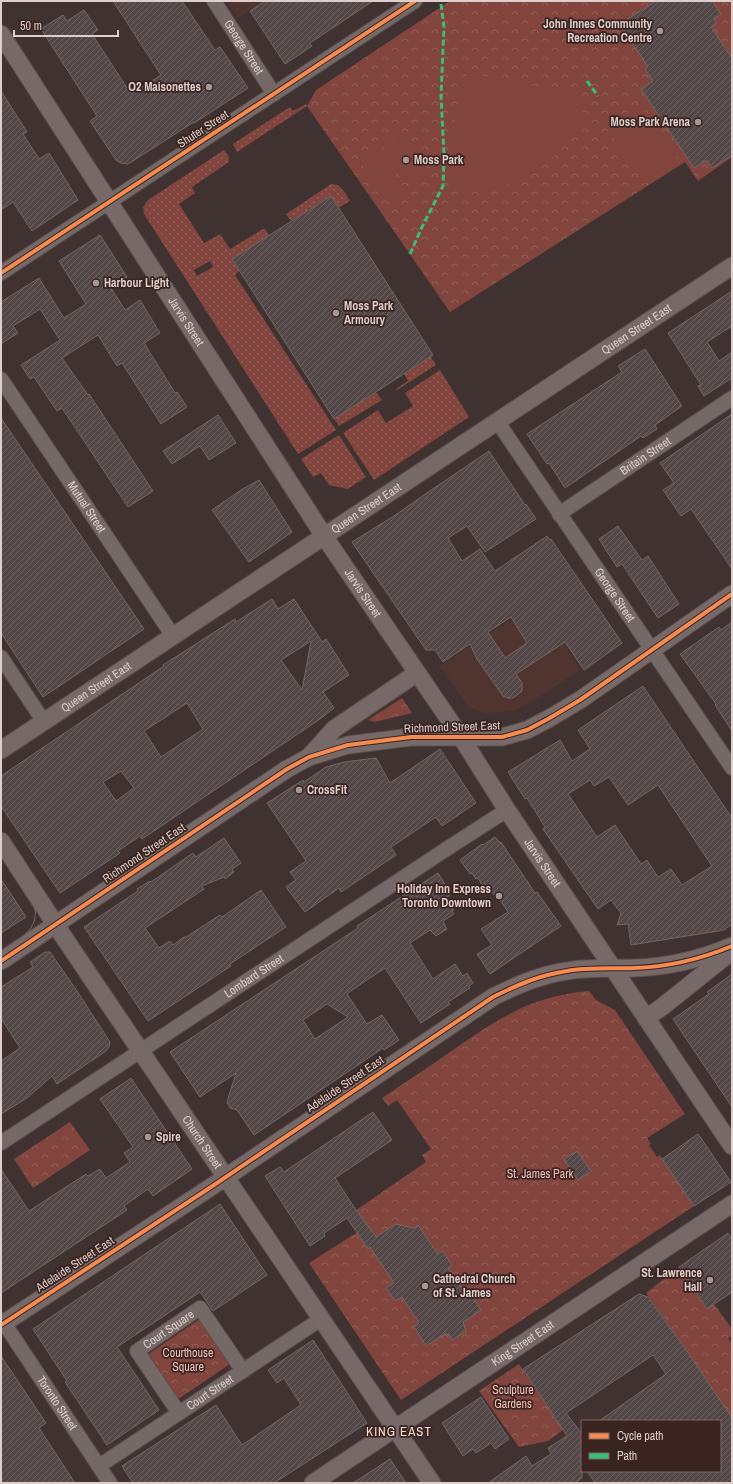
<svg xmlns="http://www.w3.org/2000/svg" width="733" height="1484" font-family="'Archivo Narrow',sans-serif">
<defs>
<pattern id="grass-dots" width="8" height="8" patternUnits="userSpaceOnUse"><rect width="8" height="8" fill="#81453d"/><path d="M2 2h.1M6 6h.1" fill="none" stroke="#925f58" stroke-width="1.8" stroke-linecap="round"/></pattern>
<pattern id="park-crowns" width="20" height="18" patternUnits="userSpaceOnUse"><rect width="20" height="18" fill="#81453d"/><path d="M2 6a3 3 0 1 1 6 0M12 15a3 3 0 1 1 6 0" fill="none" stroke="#925f58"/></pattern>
<pattern id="building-hatch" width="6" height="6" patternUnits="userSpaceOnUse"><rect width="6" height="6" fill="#534847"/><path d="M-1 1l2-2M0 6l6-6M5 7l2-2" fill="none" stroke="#6b6160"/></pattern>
</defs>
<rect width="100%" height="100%" fill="#3f3230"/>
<path fill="#50342f" d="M227 1H264L238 18Z
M538 602 580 670 541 696 514 711 486 713 469 708 440 666Z"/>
<path fill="url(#grass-dots)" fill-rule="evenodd" d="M306 104 307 106 237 152 233 144 290 107 293 111Z
M224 150 229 157V162L192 187 195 193 179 204 204 243 220 234 230 249 263 229H265L269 235 232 259 239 271 235 275 336 430 298 454 144 214 143 207 148 200ZM210 261 213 267 197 276 194 270Z
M331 184C341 183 345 193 350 201L338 208 330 196 291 221 286 214Z
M431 357 436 365 397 390 396 389 408 381 404 374Z
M440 370 469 417 374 480 343 433 378 410 386 423 413 406 405 393Z
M376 392 382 400 339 426 334 419Z
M339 435 366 477 348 489 329 485 321 473 313 477 301 459Z"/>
<path fill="url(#park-crowns)" d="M450 1H732V157L698 181 685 162 450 312 307 106 316 90Z
M402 698 412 713 375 722 368 720Z
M589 991 596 1000 615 1010 685 1114 647 1138 651 1144 649 1145 657 1157 660 1155 694 1206 401 1400 309 1263 367 1226 356 1210 426 1162 422 1155 431 1149 397 1100 388 1106 382 1098C406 1082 430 1066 453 1050 499 1018 531 996 589 991Z
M70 1122 90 1150 33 1188 14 1159Z
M679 1267 706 1308 714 1304 732 1329V1336L728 1338 732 1344V1418L691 1357 646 1293Z
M200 1319 230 1364 177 1400 147 1355Z
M519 1364 563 1430 548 1441 519 1447 479 1391Z"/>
<path fill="#81453d" d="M470 73 586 97 580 127 566 145 549 161 527 175 499 187 471 191 452 185 442 178 444 167 464 77Z
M644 108 679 160 644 184 609 131Z
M402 133 429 174 410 187 383 145Z
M378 149 406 190 387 202 360 161Z"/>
<path fill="url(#building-hatch)" stroke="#736765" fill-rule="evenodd" d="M113 1H182L215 50 220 47 248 88 194 123V122L128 164 121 163 116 160 90 121 97 116 41 29 63 15 67 21 84 10 98 30 92 34 131 94 161 75Z
M265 1H373L310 43 312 46 285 64 250 11Z
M656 1H712L721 14 714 19 716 24 711 27 732 58V155L712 168 706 160 694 168 641 89 653 81 645 69 648 67 620 24Z
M1 91 27 132 23 134 39 159 49 153 78 200 32 231 13 202 1 210Z
M331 196 433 355 334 419 232 259Z
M100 235 127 277 111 288 125 310 140 300 160 333 144 343 175 393 177 392 187 407 161 424 122 363 117 366 98 335 62 358 88 395 89 394 153 491 128 507 62 408 57 411 34 377 30 379 21 365 60 340 40 309 13 326 18 333 1 344V302L39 278 64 318 86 304 59 261Z
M732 291V326L707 342 719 361 732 352V378L704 396 698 386 701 385 668 333Z
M645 349 682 406 655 425 657 429 643 438 641 436 565 488 549 463 547 464 527 434 622 372 618 366Z
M732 414V569L691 509 681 516 663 490 674 483 660 463Z
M218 415 236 443 209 460 200 446 172 464 163 451Z
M1 418 144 629 43 697 1 633Z
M489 451 525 505 526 504 536 519 485 552 467 526 448 538 462 561 480 549 495 571 547 536 550 540 551 539 622 643 584 670 565 642 516 674 522 683V691L513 698H508L503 696 477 659 470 644 443 662 435 650H426L352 542 397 514 421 497ZM511 617 527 643 505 658 488 632Z
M259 480 292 532 249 562 212 510 241 490Z
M618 526 642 560 648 556 679 604 658 618 622 564 617 567 599 539Z
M272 599 278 609 294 599 322 642 326 639 349 675 323 692 334 708 320 719 142 839 140 836 118 851 120 853 60 893 1 806V776L164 666 163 665 235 619 236 622ZM311 641 302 690 281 660ZM187 703 203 729 161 757 144 731ZM121 771 134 788 116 801 103 782Z
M732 622V731L715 705 716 704 680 654 719 627 721 630Z
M643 686 732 818V924L724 930 631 945 628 924 617 925 621 913 611 900 598 909 543 829 545 827 527 798 525 799 508 772 560 740 572 761 590 749 578 730ZM609 777 628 805 658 785 712 866 682 885 671 869 658 877 647 860 641 864 615 825 597 837 568 794 590 780 594 786Z
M440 749 476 803 442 826 436 817 391 847 396 855 341 892 339 888 305 912 286 887 296 880 290 872 306 861 267 803 303 780 304 782 326 767 344 762 376 758 390 783Z
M495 837 500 843 501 842 535 893 537 892 561 926 490 974 477 954 492 945 481 929 508 912 496 894 494 895 490 889 488 890 484 883 482 885 478 878 476 879 472 873 470 874 460 860 482 844 483 845Z
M224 838 241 863 232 869 234 872 225 879 224 877 202 886 204 889 145 928 159 948 170 941 173 945 184 937H186L220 915 222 917 261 890 286 927 230 964 231 966 148 1021 84 927 138 891 137 889 150 881 151 882 193 853 196 857Z
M438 873 448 889 447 890 450 895 446 898 454 910 452 911 454 914 443 921 447 929 436 936 430 930 410 943 433 979 455 964 463 976 467 973 473 983 469 986 470 988 448 1002 450 1004 421 1023 385 968 355 988 347 994 367 1024 382 1015 399 1040 384 1050 383 1048 254 1135 237 1110 230 1108 227 1102 236 1073 200 1097 170 1052 358 928 357 926ZM327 1004 348 1017 315 1039 303 1020Z
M1 879 26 917 1 933Z
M45 952H50L75 988 110 1042 109 1047 106 1051 57 1084 52 1076 27 1098 1 1114V1061L20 1048 1 1018V987L33 967 30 962Z
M732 974V1107L673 1019 709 994 707 992Z
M131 1078 192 1169 153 1196 148 1189 124 1206 127 1210 1 1293V1169L29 1211 86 1174 88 1176 100 1169 106 1178 130 1162 124 1153 133 1147 100 1099Z
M373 1112 392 1140 335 1178 354 1207 376 1237 396 1224 414 1228 418 1225 438 1254 443 1251 452 1265 448 1268 465 1294 469 1292 481 1310 463 1322 466 1331 452 1340 449 1334 447 1335 446 1333 426 1346 414 1327 419 1323 402 1297 395 1301 386 1288 394 1283 370 1247 368 1249 347 1218 324 1233 325 1236 310 1246 265 1176 280 1167 284 1172Z
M698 1134 731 1182 694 1206 662 1159Z
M577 1151 591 1171 578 1180 564 1159Z
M220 1204 267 1275 213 1311 200 1292 117 1347 159 1410 107 1445 65 1382 67 1381 33 1329Z
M728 1233 732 1240V1292L707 1309 679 1267Z
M639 1294 648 1297 691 1357 732 1418V1483H595L587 1471H720V1421H599L666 1374 653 1355 566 1413 582 1434V1478L575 1483H488L526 1456 532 1466 551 1454 548 1448 567 1436 523 1369Z
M313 1340 367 1423 274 1483H133L122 1466 216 1405 242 1445 301 1405 284 1378 277 1383 268 1370Z
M1 1356 46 1423 39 1428 75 1483H1Z
M481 1397 509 1439 495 1449 491 1443 476 1453 473 1449 463 1456 442 1423Z
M390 1459 406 1483H353Z"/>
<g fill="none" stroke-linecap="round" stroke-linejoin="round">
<defs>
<g id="minor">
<path id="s1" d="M214 1 274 94"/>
<path d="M1 273 415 1"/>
<path id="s2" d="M1 379 173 636"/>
<path id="s3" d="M497 421 732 768"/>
<path id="s4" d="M559 514 732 398"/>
<path d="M1 657 44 722"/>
<path id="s5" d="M1 1143 448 848 507 810"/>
<path id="s6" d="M4 1323 110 1483"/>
<path id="s7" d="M179 1413 137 1351 200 1308 243 1371"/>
<path id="s8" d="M99 1466 321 1319"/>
</g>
<g id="major">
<path id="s9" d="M1 34 326 539 461 737 507 810 732 1146"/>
<path id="s10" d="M1 750 732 266"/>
<path d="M309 757 334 729 417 673"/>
<path id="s11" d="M1 841 63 936 432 1483"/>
<path d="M1 961 287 769 309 757 348 745 411 737H502L527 730 548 719 580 700 732 594"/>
<path d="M646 1018 662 1007 731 952"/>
<path d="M1 1325 211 1187 493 997C517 985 540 975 567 971 589 967 612 969 634 968 668 967 701 959 732 946"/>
<path id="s12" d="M313 1483 732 1204"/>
</g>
</defs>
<use href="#minor" stroke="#5a4e4c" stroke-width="16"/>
<use href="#major" stroke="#5a4e4c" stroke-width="19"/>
<use href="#minor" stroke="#756967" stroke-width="14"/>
<use href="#major" stroke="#766967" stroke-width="17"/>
<path stroke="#756a69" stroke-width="1" d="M1 746 732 262
M1 754 732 270
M1 835 46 904 209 1146 217 1161V1174L213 1185 205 1195 1 1329
M1 847C13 865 44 902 33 924 27 937 12 945 1 953
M408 1424C400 1445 416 1466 428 1483
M307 1483 481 1369 732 1201
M319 1483 597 1300 732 1208"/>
<path stroke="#3abd76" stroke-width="3" stroke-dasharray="6 3" stroke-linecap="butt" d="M587 81 598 96
M410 254 421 229 443 186 444 155 441 95 444 27 441 4"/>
<defs>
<path id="cycleway" d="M1 273 415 1
M1 961 287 769 309 757 348 745 411 737H502L527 730 548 719 580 700 732 594
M1 1325 211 1187 493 997C517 985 540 975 567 971 589 967 612 969 634 968 668 967 701 959 732 946"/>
</defs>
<use href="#cycleway" stroke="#3a2420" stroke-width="6"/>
<use href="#cycleway" stroke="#f68b52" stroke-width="4"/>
</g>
<g fill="#a69795" stroke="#3a2420" stroke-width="1.5">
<circle cx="660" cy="31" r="4"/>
<circle cx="209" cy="87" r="4"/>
<circle cx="698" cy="122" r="4"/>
<circle cx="406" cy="160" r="4"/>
<circle cx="96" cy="283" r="4"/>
<circle cx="336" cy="313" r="4"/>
<circle cx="299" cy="790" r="4"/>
<circle cx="499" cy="896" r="4"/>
<circle cx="148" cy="1137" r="4"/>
<circle cx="710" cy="1280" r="4"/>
<circle cx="425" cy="1286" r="4"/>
</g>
<g text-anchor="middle" stroke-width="3.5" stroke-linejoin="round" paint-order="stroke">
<g font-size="12" font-weight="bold" fill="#dececc" stroke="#3a2420" text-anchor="start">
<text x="652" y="28" text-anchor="end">John Innes Community<tspan x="652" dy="14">Recreation Centre</tspan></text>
<text x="201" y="91" text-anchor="end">O2 Maisonettes</text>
<text x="690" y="126" text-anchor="end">Moss Park Arena</text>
<text x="414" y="164">Moss Park</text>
<text x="104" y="287">Harbour Light</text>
<text x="344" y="310">Moss Park<tspan x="344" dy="14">Armoury</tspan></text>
<text x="307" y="794">CrossFit</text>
<text x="491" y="893" text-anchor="end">Holiday Inn Express<tspan x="491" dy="14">Toronto Downtown</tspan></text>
<text x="156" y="1141">Spire</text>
<text x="702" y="1277" text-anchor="end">St. Lawrence<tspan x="702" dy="14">Hall</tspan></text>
<text x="433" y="1283">Cathedral Church<tspan x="433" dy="14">of St. James</tspan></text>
</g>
<g font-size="12" fill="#dececc" stroke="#3a2420">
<text dy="4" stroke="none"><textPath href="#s1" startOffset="55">George Street</textPath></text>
<text transform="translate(203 129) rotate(-33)" y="4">Shuter Street</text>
<text dy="4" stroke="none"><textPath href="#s9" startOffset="342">Jarvis Street</textPath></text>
<text dy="4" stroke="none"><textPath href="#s10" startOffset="762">Queen Street East</textPath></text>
<text dy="4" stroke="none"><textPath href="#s4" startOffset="104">Britain Street</textPath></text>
<text dy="4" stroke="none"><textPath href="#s2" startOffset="154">Mutual Street</textPath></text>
<text dy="4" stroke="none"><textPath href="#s10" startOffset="438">Queen Street East</textPath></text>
<text dy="4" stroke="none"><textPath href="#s9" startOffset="666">Jarvis Street</textPath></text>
<text dy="4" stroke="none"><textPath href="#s3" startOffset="210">George Street</textPath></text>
<text dy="4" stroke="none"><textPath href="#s10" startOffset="114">Queen Street East</textPath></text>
<text transform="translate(452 727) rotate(-2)" y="4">Richmond Street East</text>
<text transform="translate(144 853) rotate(-34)" y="4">Richmond Street East</text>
<text dy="4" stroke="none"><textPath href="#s9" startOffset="990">Jarvis Street</textPath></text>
<text dy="4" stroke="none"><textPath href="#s5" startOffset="303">Lombard Street</textPath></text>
<text transform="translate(345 1084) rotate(-34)" y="4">Adelaide Street East</text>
<text dy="4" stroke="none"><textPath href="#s11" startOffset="362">Church Street</textPath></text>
<text transform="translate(75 1264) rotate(-33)" y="4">Adelaide Street East</text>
<text dy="4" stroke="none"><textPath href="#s7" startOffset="113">Court Square</textPath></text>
<text dy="4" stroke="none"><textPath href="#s12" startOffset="252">King Street East</textPath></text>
<text dy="4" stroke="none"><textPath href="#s8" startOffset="133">Court Street</textPath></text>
<text dy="4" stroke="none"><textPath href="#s6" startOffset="96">Toronto Street</textPath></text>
</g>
<g font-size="12" fill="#f4c0b7" stroke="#3a2420">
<text x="540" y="1178">St. James Park</text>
<text x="188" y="1357">Courthouse<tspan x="188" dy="14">Square</tspan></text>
<text x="513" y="1394">Sculpture<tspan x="513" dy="14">Gardens</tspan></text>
</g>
<g font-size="13" letter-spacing="1" fill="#fadbd5" stroke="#3a2420">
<text x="399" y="1436">KING EAST</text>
</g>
</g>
<rect width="733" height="1484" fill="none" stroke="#dececc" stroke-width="4"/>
<rect x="581" y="1420" width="140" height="52" fill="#3a2420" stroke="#7c6865"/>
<rect x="589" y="1433" width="20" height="6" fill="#f68b52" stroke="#7c6865"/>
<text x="617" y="1440" font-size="12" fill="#dececc">Cycle path</text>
<rect x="589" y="1453" width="20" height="6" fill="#3abd76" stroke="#7c6865"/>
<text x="617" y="1460" font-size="12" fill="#dececc">Path</text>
<path d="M14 30v6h104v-6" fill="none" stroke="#dececc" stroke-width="2"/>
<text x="20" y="30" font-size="12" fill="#dececc" stroke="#3a2420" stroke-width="3" paint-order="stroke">50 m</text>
</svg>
